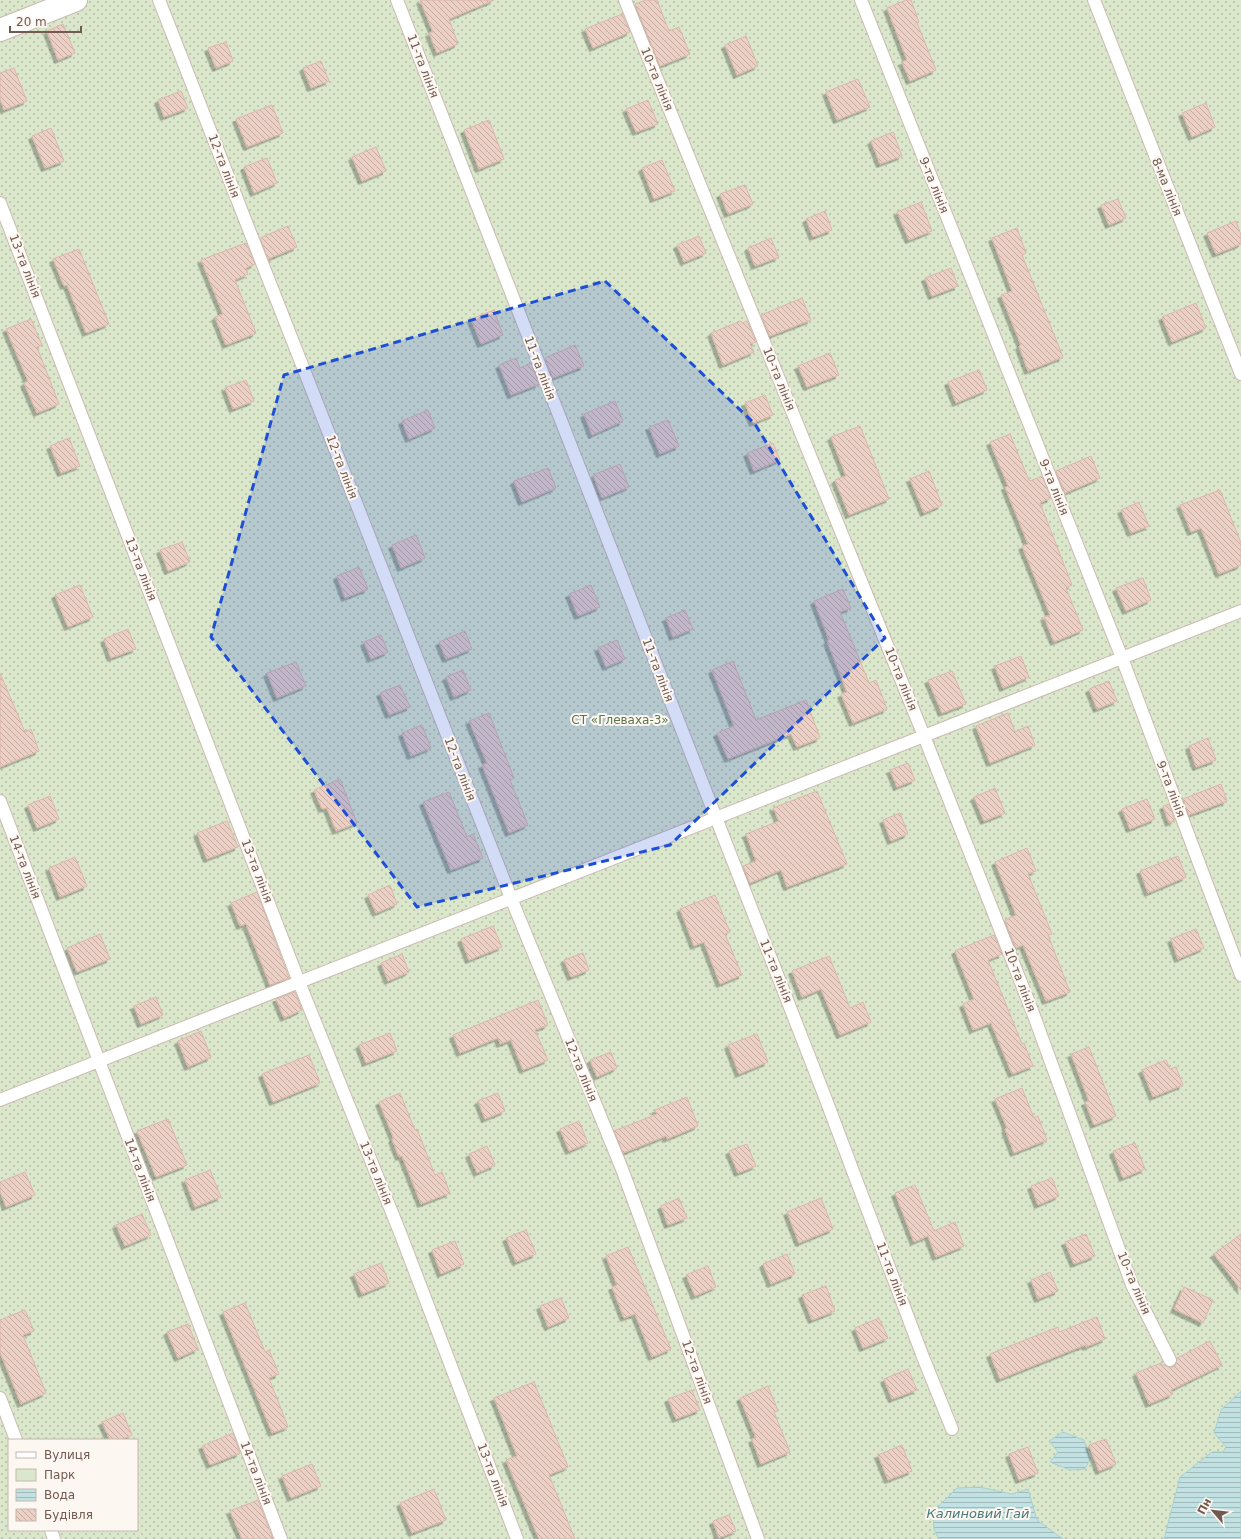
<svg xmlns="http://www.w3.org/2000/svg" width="1241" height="1539" font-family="'DejaVu Sans',sans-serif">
<defs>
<pattern id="green-dots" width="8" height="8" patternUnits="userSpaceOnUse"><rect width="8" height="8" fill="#dae7cb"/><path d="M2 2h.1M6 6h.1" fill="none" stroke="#b5bea7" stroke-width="1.8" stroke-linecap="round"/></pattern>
<pattern id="water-rules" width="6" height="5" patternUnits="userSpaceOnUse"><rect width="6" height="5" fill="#c2e1e2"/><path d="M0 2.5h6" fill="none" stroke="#a2b9ba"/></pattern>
<pattern id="building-back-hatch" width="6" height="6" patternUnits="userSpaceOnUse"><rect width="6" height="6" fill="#ecd0c6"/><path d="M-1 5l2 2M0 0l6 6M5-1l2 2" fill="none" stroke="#c4aca3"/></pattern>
<filter id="shadow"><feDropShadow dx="-3.5" dy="3.5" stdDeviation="0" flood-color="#0004"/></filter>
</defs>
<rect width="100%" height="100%" fill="#faf2eb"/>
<path fill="url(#green-dots)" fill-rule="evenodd" d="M0 0H1241V1539H0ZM9 1440H137V1530H9Z"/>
<path fill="url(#water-rules)" stroke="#a9d1d2" d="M1241 1391V1539H1164L1180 1477 1212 1452H1223L1226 1447 1214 1433 1221 1410Z
M1063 1432 1084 1440 1090 1459 1085 1469 1070 1470 1050 1462 1058 1452 1049 1441Z
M979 1487 1012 1494 1028 1489 1037 1520 1063 1539H939L934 1530 933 1512 957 1488Z"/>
<path fill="url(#building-back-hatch)" stroke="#ddb6a9" filter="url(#shadow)" d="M420 0H494L449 19 458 44 437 53 429 33 433 32Z
M646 0H657L669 31 679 27 690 54 660 66 635 4Z
M906 0H911L919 22 917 23 936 70 910 81 902 62 907 60 887 8Z
M622 14 630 32 593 48 585 29Z
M63 24 75 53 58 60 47 31Z
M746 36 758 66 737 75 725 45Z
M226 42 233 61 216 68 208 48Z
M321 61 329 81 311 88 303 68Z
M14 68 27 101 4 110 0 99V73Z
M858 79 870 107 837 120 826 92Z
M181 91 188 108 164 117 158 100Z
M648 100 658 124 636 132 626 109Z
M1206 103 1215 127 1192 137 1182 113Z
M272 105 283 133 247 147 236 119Z
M489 120 504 159 479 169 464 130Z
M51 128 64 161 45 168 32 136Z
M893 132 902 156 880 164 871 141Z
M376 147 386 171 362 181 352 157Z
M267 158 277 183 254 193 244 167Z
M662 160 675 191 654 199 642 168Z
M745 185 753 204 728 214 720 194Z
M1118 199 1126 218 1109 225 1101 205Z
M921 202 932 231 909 240 897 212Z
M825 211 832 230 813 237 806 219Z
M1236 221 1241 235V244L1216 254 1207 233Z
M288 226 297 247 268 259 260 238Z
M1017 228 1026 253 1022 255 1063 357 1028 371 1019 346 1021 345 1001 295 1012 291 992 238Z
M699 236 706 253 684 262 677 245Z
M771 238 779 257 755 266 748 248Z
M246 243 255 264 246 268 248 274 235 280 256 333 226 345 215 317 223 314 201 260Z
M79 249 109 324 86 333 67 285 64 286 53 259Z
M951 268 958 286 932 296 925 278Z
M802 298 811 320 770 336 761 315Z
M1196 303 1206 328 1172 342 1162 317Z
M494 310 503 335 481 344 471 319Z
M31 319 42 345 37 347 59 404 37 413 24 383 28 381 6 329Z
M741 321 742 323 747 321 756 342 750 344 754 352 723 365 711 333Z
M575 345 584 366 553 378 545 358Z
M830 353 839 375 807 387 798 366Z
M516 358 520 368 531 363 539 384 511 395 499 365Z
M979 370 987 390 956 403 948 382Z
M246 380 254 401 233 409 225 388Z
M765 395 773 415 753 423 745 403Z
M615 401 623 421 592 435 584 414Z
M428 410 435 428 409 439 402 421Z
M668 420 679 446 660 454 649 427Z
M860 426 889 499 849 515 835 480 846 476 831 437Z
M1010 434 1028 478 1030 481 1042 476 1051 498 1040 503 1072 585 1066 588 1083 630 1054 642 1044 617 1050 615 1022 546 1028 544 1005 487 1008 486 990 442Z
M69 438 80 466 61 473 50 446Z
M773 443 780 460 754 471 747 453Z
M1091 456 1100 478 1065 493 1056 471Z
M620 464 629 487 602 498 593 475Z
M548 468 556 488 522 502 514 481Z
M929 471 942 505 924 513 910 479Z
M1220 490 1241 543V565L1219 574 1201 528 1191 532 1180 505Z
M1139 502 1149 526 1131 533 1121 510Z
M416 535 425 558 401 568 392 545Z
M182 542 190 562 168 571 160 550Z
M359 567 368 589 345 598 337 576Z
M1143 578 1151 600 1126 611 1116 588Z
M80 585 93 617 68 627 55 595Z
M591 585 600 607 578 616 569 594Z
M843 589 851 608 840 612 869 683 876 680 887 709 853 723 841 694 847 692 827 641 829 640 814 601Z
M685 610 693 629 673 637 666 618Z
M128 629 136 649 111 658 104 639Z
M465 631 472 649 446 659 439 642Z
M381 635 388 652 371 659 364 642Z
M617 640 625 659 606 667 598 648Z
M1021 656 1029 677 1003 688 995 666Z
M733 661 756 720 806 700 820 738 797 747 791 734 728 759 717 733 734 726 712 670Z
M296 662 306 686 277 698 267 673Z
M463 670 471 690 454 697 446 677Z
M952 671 966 704 942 713 928 680Z
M0 673 25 732 31 729 39 751 0 767Z
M1109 681 1117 701 1097 709 1089 689Z
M400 685 410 707 389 715 380 693Z
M489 713 514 778 510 780 528 825 509 833 482 765 487 763 469 721Z
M1008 713 1015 732 1028 726 1035 745 990 763 976 726Z
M422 725 431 748 411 756 402 733Z
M1208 738 1216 760 1196 767 1189 746Z
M908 763 915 780 897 787 890 770Z
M340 779 357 823 336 831 327 808 322 809 314 790Z
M1221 784 1227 801 1189 815 1183 799Z
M995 788 1005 813 984 821 974 797Z
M817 791 847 864 787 887 781 870 750 883 743 866 756 861 746 834 779 821 773 808Z
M449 792 467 837 473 834 483 858 451 870 423 802Z
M50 796 59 819 37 828 28 805Z
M1147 799 1155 819 1130 829 1122 809Z
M1169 804 1175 820 1169 823 1163 806Z
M900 813 908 834 891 841 883 820Z
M227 821 238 847 207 859 197 833Z
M1027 848 1036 871 1028 874 1052 934 1048 935 1070 992 1046 1001 1023 945 1016 948 1008 929 1005 920 1016 915 995 862Z
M1178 856 1186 877 1148 893 1140 871Z
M75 857 87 886 60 897 49 868Z
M390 885 397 904 376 913 368 895Z
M257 892 289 978 270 985 246 924 240 926 231 903Z
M715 895 730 932 725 934 742 975 720 984 704 942 694 946 680 909Z
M493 926 502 947 469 960 461 939Z
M1196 929 1204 948 1178 959 1171 939Z
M100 934 110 959 77 972 67 948Z
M994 935 1002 954 988 960 1022 1044 1024 1043 1033 1066 1012 1074 991 1023 973 1030 963 1004 974 999 955 951Z
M583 953 589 970 571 977 564 960Z
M402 954 409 972 388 981 381 963Z
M829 956 850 1008 863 1002 871 1022 840 1035 821 989 802 997 792 971Z
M295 992 302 1010 284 1018 276 999Z
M156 997 163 1015 141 1024 134 1006Z
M538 1000 548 1025 535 1030 548 1060 523 1070 511 1040 500 1044 498 1038 460 1053 453 1035Z
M201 1031 211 1057 188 1067 178 1041Z
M390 1033 397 1051 366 1063 359 1045Z
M757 1034 768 1062 739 1074 728 1045Z
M1089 1047 1116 1116 1094 1125 1085 1102 1089 1101 1071 1054Z
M611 1052 617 1068 597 1077 590 1060Z
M309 1055 320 1083 273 1102 262 1074Z
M1166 1060 1170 1069 1176 1067 1183 1085 1153 1097 1142 1070Z
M1022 1088 1034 1118 1038 1116 1047 1140 1014 1153 1005 1129 1007 1128 995 1099Z
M400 1093 415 1130 417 1129 435 1175 442 1172 450 1193 421 1204 402 1156 399 1157 392 1139H394L379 1102Z
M498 1093 505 1111 485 1119 478 1101Z
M687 1097 698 1126 667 1139 666 1136 623 1153 614 1131 657 1114 655 1110Z
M168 1119 187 1165 156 1177 137 1131Z
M579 1121 588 1143 569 1151 560 1129Z
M1135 1143 1145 1169 1123 1178 1113 1151Z
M747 1144 756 1166 738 1173 729 1151Z
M487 1146 495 1165 477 1173 469 1154Z
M210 1170 221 1197 195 1207 185 1180Z
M25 1172 35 1195 6 1207 0 1191V1182Z
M1052 1178 1059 1196 1038 1205 1031 1186Z
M915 1185 934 1231 955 1222 964 1246 936 1257 928 1236 914 1242 895 1193Z
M679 1198 687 1218 668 1225 661 1206Z
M821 1198 833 1229 799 1243 787 1212Z
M142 1214 151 1235 125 1246 116 1225Z
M526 1230 536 1254 516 1262 506 1238Z
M1086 1234 1095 1256 1074 1264 1065 1242Z
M1241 1234V1290L1214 1254Z
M455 1241 464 1264 441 1274 432 1250Z
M628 1247 671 1349 652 1357 635 1314 624 1318 612 1287 617 1285 606 1256Z
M787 1254 795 1274 771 1284 763 1264Z
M381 1263 389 1283 362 1294 354 1274Z
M708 1266 716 1287 695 1296 686 1275Z
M1050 1272 1058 1291 1038 1299 1031 1280Z
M826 1286 835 1311 812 1320 802 1295Z
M1184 1287 1213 1300 1203 1323 1174 1309Z
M561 1298 569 1318 548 1327 540 1306Z
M245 1303 265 1352 269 1350 279 1374 269 1378 288 1427 272 1433 223 1312Z
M25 1310 34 1331 23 1335 46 1393 21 1404 0 1352V1320Z
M1097 1317 1105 1339 1086 1347 1085 1345 1000 1379 990 1354 1058 1327 1059 1332Z
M879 1318 888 1338 863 1348 855 1328Z
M188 1324 198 1349 178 1358 167 1332Z
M1210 1341 1222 1365 1171 1390 1173 1394 1149 1404 1136 1373 1161 1363 1162 1366 1164 1365 1169 1367H1173L1176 1364 1177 1358Z
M908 1369 917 1390 892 1399 884 1379Z
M534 1382 568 1467 549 1475 575 1539H539L506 1460 517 1456 494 1398Z
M768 1386 778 1411 774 1412 790 1452 761 1464 752 1439 756 1438 740 1398Z
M692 1390 700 1410 676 1419 668 1399Z
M123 1413 132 1435 120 1440H110L102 1422Z
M233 1433 240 1453 210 1465 202 1446Z
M1106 1439 1116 1464 1099 1471 1089 1445Z
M902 1445 912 1471 888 1480 878 1455Z
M1028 1447 1038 1473 1019 1480 1009 1454Z
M312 1464 321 1486 291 1498 282 1476Z
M434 1489 446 1520 412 1533 400 1503Z
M258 1500 273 1539H242L230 1511Z
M729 1515 736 1531 719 1538 713 1521Z"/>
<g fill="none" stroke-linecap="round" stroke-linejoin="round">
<defs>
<path id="lane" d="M159 0 511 898 622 1169 758 1539
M397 0 825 1097 923 1357 952 1429
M625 0 924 736 1033 1013 1132 1285 1170 1360
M861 0 1122 658 1241 975
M1094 0 1241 374
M0 203 299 982 401 1235 517 1539
M0 801 281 1539
M0 1100 1241 611
M0 1398 16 1440
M51 1530 54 1539"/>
<path id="street" d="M0 30 76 0"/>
</defs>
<use href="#lane" stroke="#cbbab2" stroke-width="14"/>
<use href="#street" stroke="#cbbab2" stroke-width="24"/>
<use href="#lane" stroke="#fff" stroke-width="12"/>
<use href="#street" stroke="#fff" stroke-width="22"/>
</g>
<path fill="#1d4ed8" fill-opacity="0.2" stroke="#1d4ed8" stroke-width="3" stroke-dasharray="8 5" stroke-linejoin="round" d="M605 281 755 424 885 638 670 845 417 907 211 637 284 375Z"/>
<g text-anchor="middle" stroke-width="4" stroke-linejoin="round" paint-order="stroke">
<g font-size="12" fill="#725951" stroke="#fdf7f1">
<text transform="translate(423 66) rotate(69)" y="4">11-та лінія</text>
<text transform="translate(657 79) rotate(68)" y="4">10-та лінія</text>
<text transform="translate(224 166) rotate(69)" y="4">12-та лінія</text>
<text transform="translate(934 185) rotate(68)" y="4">9-та лінія</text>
<text transform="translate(1167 187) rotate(68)" y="4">8-ма лінія</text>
<text transform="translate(25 266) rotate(69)" y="4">13-та лінія</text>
<text transform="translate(540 368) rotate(69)" y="4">11-та лінія</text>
<text transform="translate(779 379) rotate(68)" y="4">10-та лінія</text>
<text transform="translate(342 467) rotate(69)" y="4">12-та лінія</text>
<text transform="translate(1054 487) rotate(68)" y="4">9-та лінія</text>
<text transform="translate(141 569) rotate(69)" y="4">13-та лінія</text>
<text transform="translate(658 670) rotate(69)" y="4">11-та лінія</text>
<text transform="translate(901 679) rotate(68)" y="4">10-та лінія</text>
<text transform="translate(460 769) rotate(69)" y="4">12-та лінія</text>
<text transform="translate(1171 789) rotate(69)" y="4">9-та лінія</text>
<text transform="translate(25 867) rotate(69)" y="4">14-та лінія</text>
<text transform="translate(257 871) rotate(69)" y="4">13-та лінія</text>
<text transform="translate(776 971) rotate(68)" y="4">11-та лінія</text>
<text transform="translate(1020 980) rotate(69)" y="4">10-та лінія</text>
<text transform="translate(581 1070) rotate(68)" y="4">12-та лінія</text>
<text transform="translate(140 1170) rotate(69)" y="4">14-та лінія</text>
<text transform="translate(376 1173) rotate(68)" y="4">13-та лінія</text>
<text transform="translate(892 1274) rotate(69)" y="4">11-та лінія</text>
<text transform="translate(1134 1283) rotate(67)" y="4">10-та лінія</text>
<text transform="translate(697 1372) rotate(70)" y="4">12-та лінія</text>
<text transform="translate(256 1473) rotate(69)" y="4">14-та лінія</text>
<text transform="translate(493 1475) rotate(69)" y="4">13-та лінія</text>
</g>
<g font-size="12" fill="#5d774b" stroke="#fdf7f1">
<text x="620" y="724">СТ «Глеваха-3»</text>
</g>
<g font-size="13" font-style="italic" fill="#4a7a7b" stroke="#fdf7f1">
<text x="978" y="1518">Калиновий Гай</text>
</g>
</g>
<rect x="8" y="1439" width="130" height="92" fill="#fdf7f1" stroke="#c5b8b1"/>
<rect x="16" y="1452" width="20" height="6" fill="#ffffff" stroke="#c5b8b1"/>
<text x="44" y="1459" font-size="12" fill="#725951">Вулиця</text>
<rect x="16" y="1469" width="20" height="12" fill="#dae7cb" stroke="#c5b8b1"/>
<text x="44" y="1479" font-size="12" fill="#725951">Парк</text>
<rect x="16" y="1489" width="20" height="12" fill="url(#water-rules)" stroke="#c5b8b1"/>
<text x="44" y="1499" font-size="12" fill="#725951">Вода</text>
<rect x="16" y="1509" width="20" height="12" fill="url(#building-back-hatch)" stroke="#c5b8b1"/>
<text x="44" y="1519" font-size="12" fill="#725951">Будівля</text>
<g transform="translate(1213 1511) rotate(298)" stroke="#fdf7f1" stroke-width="3" paint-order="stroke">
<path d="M0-3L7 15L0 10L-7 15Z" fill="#725951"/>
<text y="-6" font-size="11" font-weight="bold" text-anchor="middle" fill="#725951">Пн</text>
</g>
<path d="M10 26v6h71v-6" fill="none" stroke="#725951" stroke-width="2"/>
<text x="16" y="26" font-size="12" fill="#725951" stroke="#fdf7f1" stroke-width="3" paint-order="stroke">20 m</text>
</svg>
